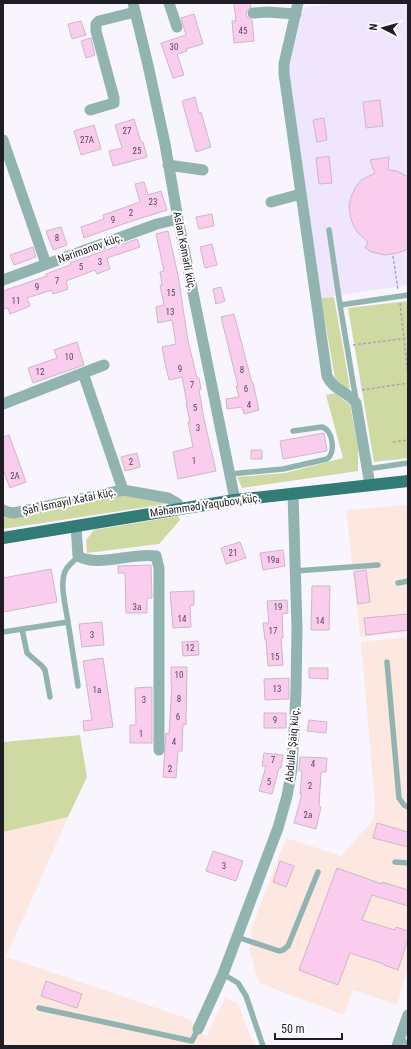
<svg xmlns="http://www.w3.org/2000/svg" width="411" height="1049" font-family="'Roboto Condensed',sans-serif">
<rect width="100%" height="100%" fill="#f9f5ff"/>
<path fill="#efe6fe" d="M335 3H408V285L321 298 288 72 303 8Z"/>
<path fill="#fce8e1" d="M408 505V632L360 637 346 510Z
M408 637V967L397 1005 353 990 344 1015 259 983 249 949 253 939 250 932 286 838 341 856 373 820 375 804 361 642Z
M68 817 6 957 189 1019 206 1037 225 998 238 1003 254 1046H3V832Z"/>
<path fill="#cfdaa3" d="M334 297 350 388 346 389 335 378 321 298Z
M408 301V458L374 462 348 308Z
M335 393 350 405 358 447V471L242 488 237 477 285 473 343 458 326 395Z
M122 493 167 501 166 504 3 529V518Z
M178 516 180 520 159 544 87 553 86 540 94 530Z
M80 735 87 777 68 817 3 832V742Z"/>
<path fill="#facced" stroke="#ceb7c7" d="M234 3H250L251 7 247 10 246 14 247 17 252 20 254 41 234 43 232 21H236Z
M194 14 203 44 186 49 187 51 177 54 184 75 173 78 161 43 186 35 181 18Z
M81 21 86 35 72 39 68 24Z
M91 38 95 55 86 58 81 41Z
M195 97 199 113 201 112 211 147 196 152 182 101Z
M380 100 383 126 366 128 363 102Z
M324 118 327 140 317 142 313 120Z
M134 119 141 142H143L147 157 113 166 109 151 122 148 115 125Z
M94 125 101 149 81 155 74 131Z
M329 156 332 183 319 184 316 158Z
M389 157 388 170 397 171 408 177V249L398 253 385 255 372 252 365 248 368 242 358 233 353 225 350 215 349 206 351 197 355 188 361 180 375 173 370 160Z
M144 182 148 195 161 191 167 210 123 224 84 238 81 227 104 219 103 215 140 202 135 184Z
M212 214 214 226 199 229 196 217Z
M61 227 67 245 53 250 46 231Z
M168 231 178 275 188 341 197 378H199L201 389 199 390 204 419 216 471 178 479 173 452 193 447 188 422H190L186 403H187L182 377 169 380 165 363 162 347 176 344 172 320 158 323 156 307 164 305 160 285H162L160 272 164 271 156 234Z
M137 239 140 247 107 258 110 269 97 274 95 270 66 281 68 289 53 294 52 290 27 298 30 306 10 314 8 308 3 309V291L47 276 46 274 70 265V263Z
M212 244 217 265 205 268 200 247Z
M33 247 36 257 14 265 10 255Z
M221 287 225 301 216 304 213 289Z
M234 314 252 383H253L259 410 244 414 242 407 227 409 226 399 239 397 236 386H238L221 317Z
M77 342 84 365 33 383 28 368 57 358 54 350Z
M324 433 327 451 283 459 280 441Z
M9 435 26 482 10 488 3 470V437Z
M251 450H262V459H251Z
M137 453 140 467 125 471 121 457Z
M240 542 246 558 226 564 221 548Z
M283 550 285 566 263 570 260 553Z
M151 565 152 598H147V613H126L125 573H118V566Z
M51 569 57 602 3 612V578Z
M366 570 370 602 358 604 354 572Z
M312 586H330L329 630H311Z
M194 591V605L190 606 191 627 173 628 170 592Z
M287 600 288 613 282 614 283 638H281L283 665 268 666 266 640H265L263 623H269L267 601Z
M408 614V630L366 635 364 618Z
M102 622 104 645 82 647 79 624Z
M198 641 199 655 183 656 182 642Z
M103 658 113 727 84 731 83 721 92 720 83 661Z
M171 667H187L186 725 183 724 182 751H178L176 778 163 777 166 733 169 734 172 683H171Z
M309 668H328V679L309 678Z
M289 678V699L265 700 264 679Z
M152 687V743H130V725H136L135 688Z
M264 713H286V728H264Z
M309 720 327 722 326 733 307 731Z
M264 753 283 755 281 768H279L272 794 259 791 266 766H262Z
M300 757 327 758 326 772H321L319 806 321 807 316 829 294 823 302 794H300L302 771H299Z
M377 823 408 832V847L373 838Z
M213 851 243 861 236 881 206 871Z
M280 861 294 866 286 887 273 882Z
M337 868 382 884V882L408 890V906L372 895 362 920 395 930 396 927 408 931V938L398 970 384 965V964L350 953 338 985 299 970Z
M46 981 82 994 77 1008 41 996Z"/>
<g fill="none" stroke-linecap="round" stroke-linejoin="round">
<path stroke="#a9a5ae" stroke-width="1.5" stroke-dasharray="3 2" stroke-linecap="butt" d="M393 256 398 290
M400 303 408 375
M353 345 408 338
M362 390 408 383
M393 442 408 440"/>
<path stroke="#91b4b1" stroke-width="5.5" d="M329 230 340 305
M356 400 340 305 408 295
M367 469 408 463
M230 474 283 469 327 459C336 453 333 430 322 427L293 431
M295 571 378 565
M398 583 408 581
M68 622 78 686
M22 629 27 653 42 666 45 670 50 697
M3 632 68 622C66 607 58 580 67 568 70 564 75 560 78 556
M387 662 399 798 404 805 408 807
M395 862 408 863
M237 937 279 951 283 950 288 946 318 872
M223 974 238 983 246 996 263 1046
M39 1008 192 1041 198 1029
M400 1038 408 1044"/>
<path stroke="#91b4b1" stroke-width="11" d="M133 3 148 65 165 144 178 219 235 500
M169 3 177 27
M298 3 284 64V74L327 376C332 389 348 392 356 403L370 485
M253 13 267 12 296 14
M90 110 114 103V98L96 31V24L99 21 135 12
M3 140 46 264
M168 165 203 170
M271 202 301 194
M3 280 157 224 178 219
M83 373 104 365
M3 404 83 373 123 490
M3 510 7 512 14 513 123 490 168 498 177 503 178 509
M76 526 78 556C99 568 132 552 156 556L159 568V750
M198 1029 223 974 278 828 287 796 292 769 296 692 297 628 293 493
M397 1046 408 1015"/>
<path stroke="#337b77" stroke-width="12" d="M3 538 235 500 408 481"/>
</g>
<g text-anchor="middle" stroke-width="4" stroke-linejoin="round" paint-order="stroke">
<g font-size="9" fill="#564957">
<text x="243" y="34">45</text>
<text x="174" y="50">30</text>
<text x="127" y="134">27</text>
<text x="87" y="143">27A</text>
<text x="137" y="154">25</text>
<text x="153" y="205">23</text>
<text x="131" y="216">2</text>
<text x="113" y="223">9</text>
<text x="57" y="241">8</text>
<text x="100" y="265">3</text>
<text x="81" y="270">5</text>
<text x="57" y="284">7</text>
<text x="37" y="290">9</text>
<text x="171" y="296">15</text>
<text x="16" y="304">11</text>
<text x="170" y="315">13</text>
<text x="69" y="360">10</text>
<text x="180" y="372">9</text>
<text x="242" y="373">8</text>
<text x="40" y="375">12</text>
<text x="192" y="388">7</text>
<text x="246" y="392">6</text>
<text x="249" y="408">4</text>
<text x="195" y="411">5</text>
<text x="198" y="431">3</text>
<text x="194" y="464">1</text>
<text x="131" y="465">2</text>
<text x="15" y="479">2A</text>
<text x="233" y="556">21</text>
<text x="273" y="563">19a</text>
<text x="137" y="610">3a</text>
<text x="278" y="610">19</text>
<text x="182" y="622">14</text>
<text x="320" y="624">14</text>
<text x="273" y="634">17</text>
<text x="92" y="638">3</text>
<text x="190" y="651">12</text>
<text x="275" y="660">15</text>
<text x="179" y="678">10</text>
<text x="277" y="692">13</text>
<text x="97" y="693">1a</text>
<text x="179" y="702">8</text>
<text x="144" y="703">3</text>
<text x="178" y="720">6</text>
<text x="275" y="723">9</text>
<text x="141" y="737">1</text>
<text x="174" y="745">4</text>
<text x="273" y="763">7</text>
<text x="313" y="767">4</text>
<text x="170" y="772">2</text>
<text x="269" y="785">5</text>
<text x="310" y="789">2</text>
<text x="308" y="818">2a</text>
<text x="224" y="869">3</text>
</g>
<g font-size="11" fill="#201d25" stroke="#fff">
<text transform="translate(90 248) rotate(-20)" y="4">Nərimanov küç.</text>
<text transform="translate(185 251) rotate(79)" y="4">Aslan Kəmərli küç.</text>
<text transform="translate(69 501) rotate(-12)" y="4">Şah İsmayıl Xətai küç.</text>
<text transform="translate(205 505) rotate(-8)" y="4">Məhəmməd Yaqubov küç.</text>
<text transform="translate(292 745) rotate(-85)" y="4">Abdulla Şaiq küç.</text>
</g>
</g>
<rect width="411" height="1049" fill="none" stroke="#201d25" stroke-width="8"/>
<g transform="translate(383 28) rotate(276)" stroke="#ffffff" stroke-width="3" paint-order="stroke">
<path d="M0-3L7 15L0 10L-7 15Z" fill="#201d25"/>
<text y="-6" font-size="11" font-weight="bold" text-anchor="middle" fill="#201d25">N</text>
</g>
<path d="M275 1033v6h67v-6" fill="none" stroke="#201d25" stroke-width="2"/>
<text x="281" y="1033" font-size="12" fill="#201d25" stroke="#ffffff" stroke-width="3" paint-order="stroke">50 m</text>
</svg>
